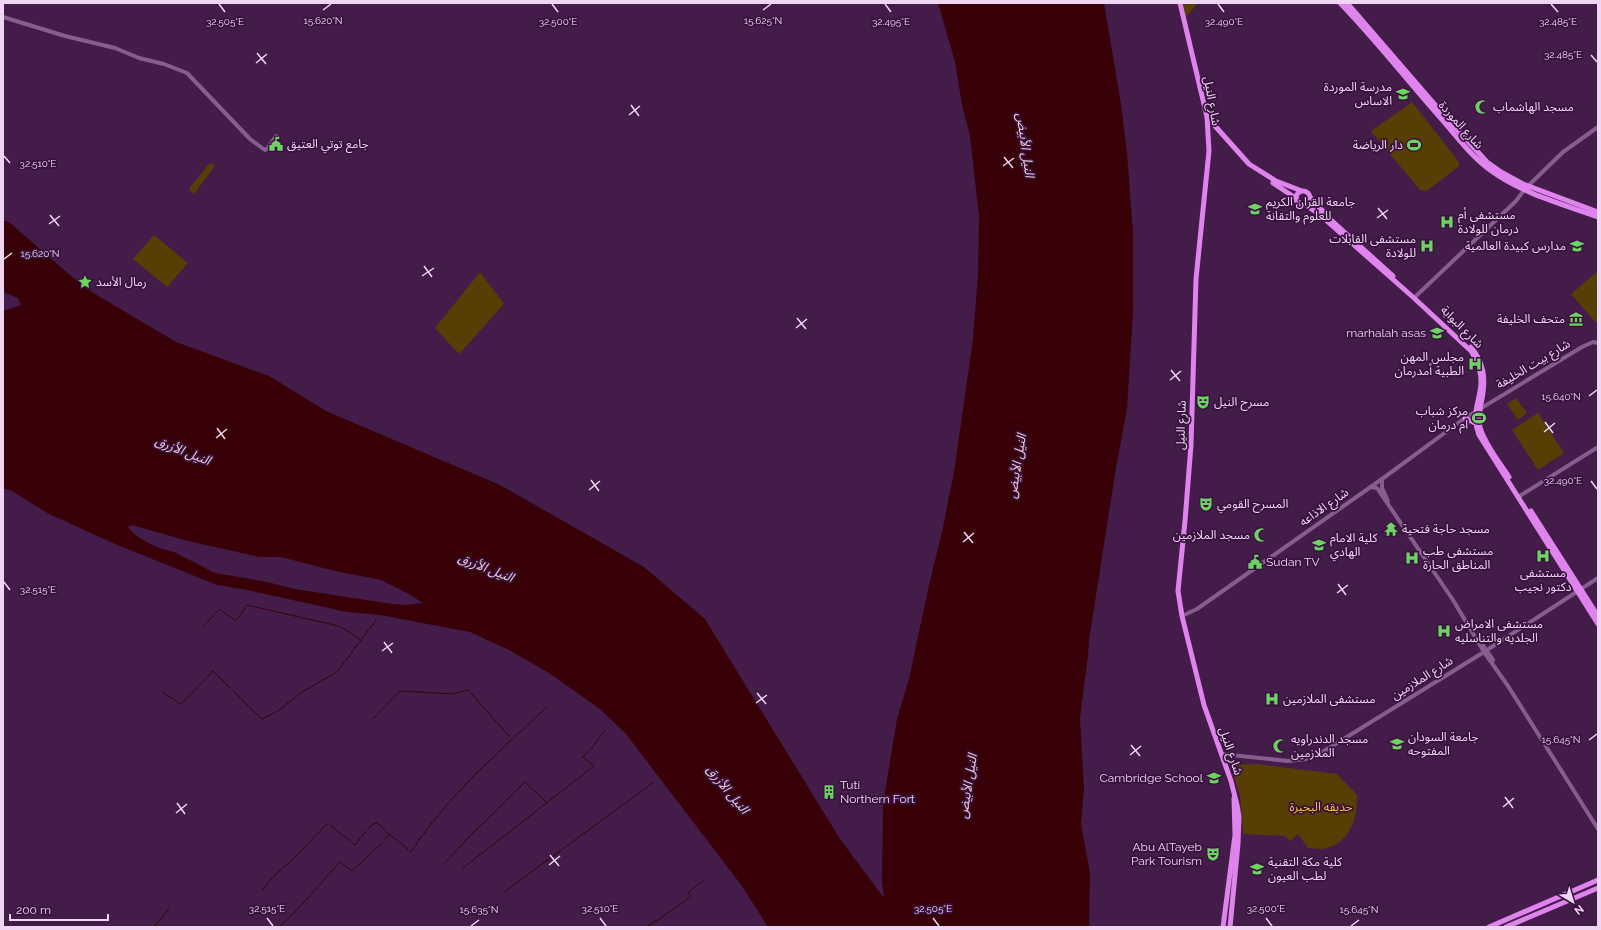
<svg xmlns="http://www.w3.org/2000/svg" width="1601" height="930" font-family="Raleway,'Noto Sans Arabic',sans-serif">
<rect width="100%" height="100%" fill="#441c4a"/>
<path fill="#573e05" d="M1183 3H1198L1186 17Z
M1412 102 1459 162V166L1427 191 1420 190 1371 131Z
M210 163 215 166 194 194 189 189Z
M154 235 188 263 167 287 133 259Z
M1598 271V325L1571 294Z
M480 272 504 304 459 354 435 328Z
M1516 398 1527 413 1518 420 1507 404Z
M1538 413 1564 453 1538 470 1512 430Z
M1257 764 1337 774 1357 795C1358 816 1351 842 1327 848 1321 850 1314 848 1308 848L1298 834 1290 841 1285 836 1243 834 1240 796 1231 765Z"/>
<path fill="#380107" fill-rule="evenodd" d="M938 3H1104L1121 104 1127 153 1133 232V314L1127 408 1115 474 1089 640 1088 656 1080 718 1084 789 1081 824 1090 873 1089 927H768L742 886 626 734 600 709 549 673 509 650 470 632 380 615 347 612 247 590 217 585 115 544 49 514 12 491 3 488V311L21 305 18 298 3 292V220L9 222 85 288 176 342 269 376 326 411 500 485 644 567 705 619 840 839 884 898 882 882 883 804 897 719 909 679 929 585 942 532 954 472 973 339 978 275 979 216 970 136 962 105 955 62ZM132 525 188 541 259 557H281L335 571 381 580 407 593 423 603 406 605 392 604 295 589 267 582 215 573 174 552 162 549 150 544 135 535 128 527Z"/>
<g fill="none" stroke-linecap="round" stroke-linejoin="round">
<path stroke="#380107" stroke-width="1" d="M204 626 219 609 236 621 247 605 334 625 341 627 360 639
M233 691 262 719 278 711 302 692 337 672 376 620
M162 692 181 704 213 671 230 688
M373 719 399 692 403 691 452 694 468 690 510 737
M330 825 355 845 366 831
M369 828 373 824 377 823 389 834
M385 839 389 834 408 849
M410 851 411 852C447 796 499 752 547 707
M445 863 467 839 525 782 546 802
M463 868 594 766 583 757 592 748 605 730
M262 890 276 874 294 858 327 824
M504 892 654 782
M154 927 169 909
M279 927 296 911 340 862 352 871 382 843
M647 927 691 897 688 892 703 881"/>
<path stroke="#875c8e" stroke-width="4" d="M3 17 65 36 115 48 139 58 164 64 187 73 250 139 265 150 267 149 276 136
M1528 186 1563 152 1598 127
M1414 298 1516 201 1525 189
M1382 479V488L1388 501
M1370 487 1377 488 1453 600 1484 652 1508 686 1598 829
M1518 497 1598 447
M1182 616 1197 609 1382 479 1465 418 1582 347 1593 342 1598 343
M1478 638 1493 660
M1221 754 1288 761 1306 759 1321 753 1484 652 1598 578"/>
<path stroke="#de84ec" stroke-width="5" d="M1180 3 1207 117 1209 151 1196 279 1191 445 1185 521 1178 591 1182 616 1204 705 1231 781 1237 805 1239 817 1238 844 1230 927
M1340 3C1377 41 1409 83 1444 122 1458 138 1472 157 1490 170 1521 193 1562 204 1598 217
M1347 3 1442 113 1487 162 1501 172 1523 184 1598 212
M1207 117 1249 164 1276 181 1302 191
M1273 183 1297 199
M1296 198a7 7 0 1 1 14 0a7 7 0 1 1-14 0Z
M1310 197 1331 220 1393 276
M1304 204 1319 214 1414 298 1471 351C1475 358 1479 364 1480 372 1485 395 1469 409 1479 435L1598 624
M1471 347C1484 363 1486 379 1482 399 1480 408 1478 417 1480 427 1484 443 1500 463 1509 477
M1465 418 1475 423
M1531 511 1598 616
M1223 927 1235 835 1234 798
M1489 927 1598 880
M1506 927 1598 888"/>
</g>
<path fill="none" stroke="#efd7f3" stroke-width="1.5" d="M219 4 225 12M552 4 558 12M885 4 891 12M1218 4 1224 12M1551 4 1558 12M323 10 331 4M763 10 771 4M257 53 266 64M1591 55 1597 62M256 63 267 54M631 105 639 116M629 115 640 106M4 156 10 163M1004 157 1013 168M1003 166 1014 158M1378 208 1387 219M50 215 59 226M1377 218 1388 210M49 224 60 216M4 259 12 253M424 266 432 277M422 276 434 268M797 318 806 329M796 328 807 319M1171 370 1180 381M1170 380 1181 371M1589 396 1597 390M1545 422 1553 433M217 428 225 439M1544 432 1555 423M216 438 227 429M591 480 599 491M1591 481 1597 489M589 490 600 481M964 532 973 543M963 542 974 533M4 582 10 590M1338 584 1346 595M1337 593 1348 585M384 642 392 653M382 651 393 643M757 693 766 704M756 703 767 695M1589 740 1597 734M1131 745 1140 756M1130 755 1141 746M1505 797 1513 808M177 803 185 814M1503 807 1514 798M176 813 187 804M550 855 559 866M549 865 560 856M267 918 273 926M600 918 606 926M933 918 939 926M1266 918 1272 926M471 926 479 920M1351 926 1359 920"/>
<defs>
<symbol id="school-bare" viewBox="-9 -9 18 18"><path d="M0-5L7-2L0 1L-7-2ZM-4 1L0 2.5L4 1V4Q0 6-4 4Z" fill="#6dd362" stroke="#39113f" stroke-width="2.5" paint-order="stroke"/></symbol>
<symbol id="mosque-bare" viewBox="-9 -9 18 18"><path d="M3.5-4.9A6 6 0 1 0 3.5 4.9A5 5 0 1 1 3.5-4.9Z" fill="#6dd362" stroke="#39113f" stroke-width="2.5" paint-order="stroke"/></symbol>
<symbol id="civic-bare" viewBox="-9 -9 18 18"><path d="M-.6-6.5H3V-4.5H.6V-3L4-1V1h2V6H-6V1h2V-1L-.6-3ZM-1.2 2.5V6h2.4V2.5Z" fill="#6dd362" stroke="#39113f" stroke-width="2.5" paint-order="stroke"/></symbol>
<symbol id="stadium-bare" viewBox="-9 -9 18 18"><path d="M0-5a6.5 5 0 1 0 0 10a6.5 5 0 1 0 0-10ZM-3.5-1.8h7v3.6h-7Z" fill="#6dd362" stroke="#39113f" stroke-width="2.5" paint-order="stroke"/></symbol>
<symbol id="university-bare" viewBox="-9 -9 18 18"><path d="M0-5L7-2L0 1L-7-2ZM-4 1L0 2.5L4 1V4Q0 6-4 4Z" fill="#6dd362" stroke="#39113f" stroke-width="2.5" paint-order="stroke"/></symbol>
<symbol id="hospital-bare" viewBox="-9 -9 18 18"><path d="M-5-5h3v3.5h4V-5h3V5h-3V1.5h-4V5h-3Z" fill="#6dd362" stroke="#39113f" stroke-width="2.5" paint-order="stroke"/></symbol>
<symbol id="sight-bare" viewBox="-9 -9 18 18"><path d="M0-6L1.8-2.2L6-1.7L2.9 1.2L3.7 5.4L0 3.3L-3.7 5.4L-2.9 1.2L-6-1.7L-1.8-2.2Z" fill="#6dd362" stroke="#39113f" stroke-width="2.5" paint-order="stroke"/></symbol>
<symbol id="museum-bare" viewBox="-9 -9 18 18"><path d="M0-6L6-3V-2H-6V-3ZM-5-1h2V3h-2ZM-1-1h2V3h-2ZM3-1h2V3H3ZM-6 4H6V6H-6Z" fill="#6dd362" stroke="#39113f" stroke-width="2.5" paint-order="stroke"/></symbol>
<symbol id="theatre-bare" viewBox="-9 -9 18 18"><path d="M-5-5.5Q0-4 5-5.5V0Q5 5 0 6Q-5 5-5 0ZM-3.3-2.5H-1v1.5H-3.3ZM1-2.5H3.3v1.5H1ZM-2.8 1Q0 5.5 2.8 1Z" fill="#6dd362" stroke="#39113f" stroke-width="2.5" paint-order="stroke"/></symbol>
<symbol id="temple-bare" viewBox="-9 -9 18 18"><path d="M0-6L5-2H3V0L6.5 2.5H4V6H1.5V3h-3V6H-4V2.5H-6.5L-3 0V-2H-5Z" fill="#6dd362" stroke="#39113f" stroke-width="2.5" paint-order="stroke"/></symbol>
<symbol id="building-bare" viewBox="-9 -9 18 18"><path d="M-4-6H4V6H1V3H-1V6H-4ZM-2.5-4.3h1.7v1.8h-1.7ZM.8-4.3h1.7v1.8H.8ZM-2.5-1h1.7V.8h-1.7ZM.8-1h1.7V.8H.8Z" fill="#6dd362" stroke="#39113f" stroke-width="2.5" paint-order="stroke"/></symbol>
</defs>
<g fill-rule="evenodd">
<use href="#school-bare" x="1393" y="84" width="20" height="20"/>
<use href="#mosque-bare" x="1472" y="97" width="20" height="20"/>
<use href="#civic-bare" x="266" y="134" width="20" height="20"/>
<use href="#stadium-bare" x="1404" y="135" width="20" height="20"/>
<use href="#university-bare" x="1245" y="199" width="20" height="20"/>
<use href="#hospital-bare" x="1437" y="212" width="20" height="20"/>
<use href="#hospital-bare" x="1417" y="236" width="20" height="20"/>
<use href="#school-bare" x="1567" y="236" width="20" height="20"/>
<use href="#sight-bare" x="75" y="272" width="20" height="20"/>
<use href="#museum-bare" x="1566" y="309" width="20" height="20"/>
<use href="#school-bare" x="1427" y="323" width="20" height="20"/>
<use href="#hospital-bare" x="1465" y="354" width="20" height="20"/>
<use href="#theatre-bare" x="1193" y="392" width="20" height="20"/>
<use href="#stadium-bare" x="1469" y="408" width="20" height="20"/>
<use href="#theatre-bare" x="1196" y="494" width="20" height="20"/>
<use href="#temple-bare" x="1381" y="519" width="20" height="20"/>
<use href="#mosque-bare" x="1251" y="525" width="20" height="20"/>
<use href="#university-bare" x="1309" y="535" width="20" height="20"/>
<use href="#hospital-bare" x="1533" y="546" width="20" height="20"/>
<use href="#hospital-bare" x="1402" y="548" width="20" height="20"/>
<use href="#civic-bare" x="1245" y="552" width="20" height="20"/>
<use href="#hospital-bare" x="1434" y="621" width="20" height="20"/>
<use href="#hospital-bare" x="1262" y="689" width="20" height="20"/>
<use href="#university-bare" x="1387" y="734" width="20" height="20"/>
<use href="#mosque-bare" x="1270" y="736" width="20" height="20"/>
<use href="#school-bare" x="1204" y="768" width="20" height="20"/>
<use href="#building-bare" x="819" y="782" width="20" height="20"/>
<use href="#theatre-bare" x="1203" y="844" width="20" height="20"/>
<use href="#university-bare" x="1247" y="859" width="20" height="20"/>
</g>
<g text-anchor="middle" stroke-width="3.5" stroke-linejoin="round" paint-order="stroke">
<g font-size="12" fill="#efd7f3" stroke="#39113f" text-anchor="start">
<text x="1392" y="91" text-anchor="end">مدرسة الموردة<tspan x="1392" dy="14">الاساس</tspan></text>
<text x="1493" y="111">مسجد الهاشماب</text>
<text x="287" y="148">جامع توتي العتيق</text>
<text x="1403" y="149" text-anchor="end">دار الرياضة</text>
<text x="1266" y="206">جامعة القران الكريم<tspan x="1266" dy="14">للعلوم والتقانة</tspan></text>
<text x="1458" y="219">مستشفى أم<tspan x="1458" dy="14">درمان للولادة</tspan></text>
<text x="1416" y="243" text-anchor="end">مستشفى القابلات<tspan x="1416" dy="14">للولادة</tspan></text>
<text x="1566" y="250" text-anchor="end">مدارس كبيدة العالمية</text>
<text x="96" y="286">رمال الأسد</text>
<text x="1565" y="323" text-anchor="end">متحف الخليفة</text>
<text x="1426" y="337" text-anchor="end">marhalah asas</text>
<text x="1464" y="361" text-anchor="end">مجلس المهن<tspan x="1464" dy="14">الطبية أمدرمان</tspan></text>
<text x="1214" y="406">مسرح النيل</text>
<text x="1468" y="415" text-anchor="end">مركز شباب<tspan x="1468" dy="14">ام درمان</tspan></text>
<text x="1217" y="508">المسرح القومي</text>
<text x="1402" y="533">مسجد حاجة فتحية</text>
<text x="1250" y="539" text-anchor="end">مسجد الملازمين</text>
<text x="1330" y="542">كلية الامام<tspan x="1330" dy="14">الهادي</tspan></text>
<text x="1423" y="555">مستشفى طب<tspan x="1423" dy="14">المناطق الحارة</tspan></text>
<text x="1266" y="566">Sudan TV</text>
<text x="1543" y="577" text-anchor="middle">مستشفى<tspan x="1543" dy="14">دكتور نجيب</tspan></text>
<text x="1455" y="628">مستشفى الامراض<tspan x="1455" dy="14">الجلديه والتناسليه</tspan></text>
<text x="1283" y="703">مستشفى الملازمين</text>
<text x="1408" y="741">جامعة السودان<tspan x="1408" dy="14">المفتوحه</tspan></text>
<text x="1291" y="743">مسجد الدندراويه<tspan x="1291" dy="14">الملازمين</tspan></text>
<text x="1203" y="782" text-anchor="end">Cambridge School</text>
<text x="840" y="789">Tuti<tspan x="840" dy="14">Northern Fort</tspan></text>
<text x="1202" y="851" text-anchor="end">Abu AlTayeb<tspan x="1202" dy="14">Park Tourism</tspan></text>
<text x="1268" y="866">كلية مكة التقنية<tspan x="1268" dy="14">لطب العيون</tspan></text>
</g>
<g font-size="12" fill="#efd7f3" stroke="#39113f">
<text transform="translate(1212 101) rotate(80)" y="4">شارع النيل</text>
<text transform="translate(1461 125) rotate(48)" y="4">شارع الموردة</text>
<text transform="translate(1462 327) rotate(45)" y="4">شارع البوابة</text>
<text transform="translate(1533 364) rotate(-31)" y="4">شارع بيت الخليفة</text>
<text transform="translate(1181 425) rotate(-88)" y="4">شارع النيل</text>
<text transform="translate(1324 507) rotate(-35)" y="4">شارع الاذاعه</text>
<text transform="translate(1422 678) rotate(-32)" y="4">شارع الملازمين</text>
<text transform="translate(1231 751) rotate(71)" y="4">شارع النيل</text>
</g>
<g font-size="12" fill="#f6c055" stroke="#39113f">
<text x="1321" y="811">حديقه البحيرة</text>
</g>
<g font-size="13" font-style="italic" fill="#edcfcd" stroke="#39113f">
<text transform="translate(1026 145) rotate(82)" y="5">النيل الأبيض</text>
<text transform="translate(183 450) rotate(21)" y="5">النيل الأزرق</text>
<text transform="translate(1016 466) rotate(-81)" y="5">النيل الأبيض</text>
<text transform="translate(486 567) rotate(21)" y="5">النيل الأزرق</text>
<text transform="translate(967 786) rotate(-81)" y="5">النيل الأبيض</text>
<text transform="translate(728 789) rotate(50)" y="5">النيل الأزرق</text>
</g>
</g>
<g font-size="10" text-anchor="middle" fill="#efd7f3" stroke="#39113f" stroke-width="3.5" stroke-linejoin="round" paint-order="stroke">
<text x="323" y="24">15.620°N</text>
<text x="763" y="24">15.625°N</text>
<text x="225" y="25">32.505°E</text>
<text x="558" y="25">32.500°E</text>
<text x="891" y="25">32.495°E</text>
<text x="1224" y="25">32.490°E</text>
<text x="1558" y="25">32.485°E</text>
<text x="1563" y="58">32.485°E</text>
<text x="38" y="167">32.510°E</text>
<text x="40" y="257">15.620°N</text>
<text x="1561" y="400">15.640°N</text>
<text x="1563" y="484">32.490°E</text>
<text x="38" y="593">32.515°E</text>
<text x="1561" y="743">15.645°N</text>
<text x="267" y="912">32.515°E</text>
<text x="600" y="912">32.510°E</text>
<text x="933" y="912">32.505°E</text>
<text x="1266" y="912">32.500°E</text>
<text x="479" y="913">15.635°N</text>
<text x="1359" y="913">15.645°N</text>
</g>
<rect width="1601" height="930" fill="none" stroke="#efd7f3" stroke-width="8"/>
<g transform="translate(1573 902) rotate(142)" stroke="#39113f" stroke-width="3" paint-order="stroke">
<path d="M0-3L7 15L0 10L-7 15Z" fill="#efd7f3"/>
<text y="-6" font-size="11" font-weight="bold" text-anchor="middle" fill="#efd7f3">N</text>
</g>
<path d="M10 914v6h98v-6" fill="none" stroke="#efd7f3" stroke-width="2"/>
<text x="16" y="914" font-size="12" fill="#efd7f3" stroke="#39113f" stroke-width="3" paint-order="stroke">200 m</text>
</svg>
